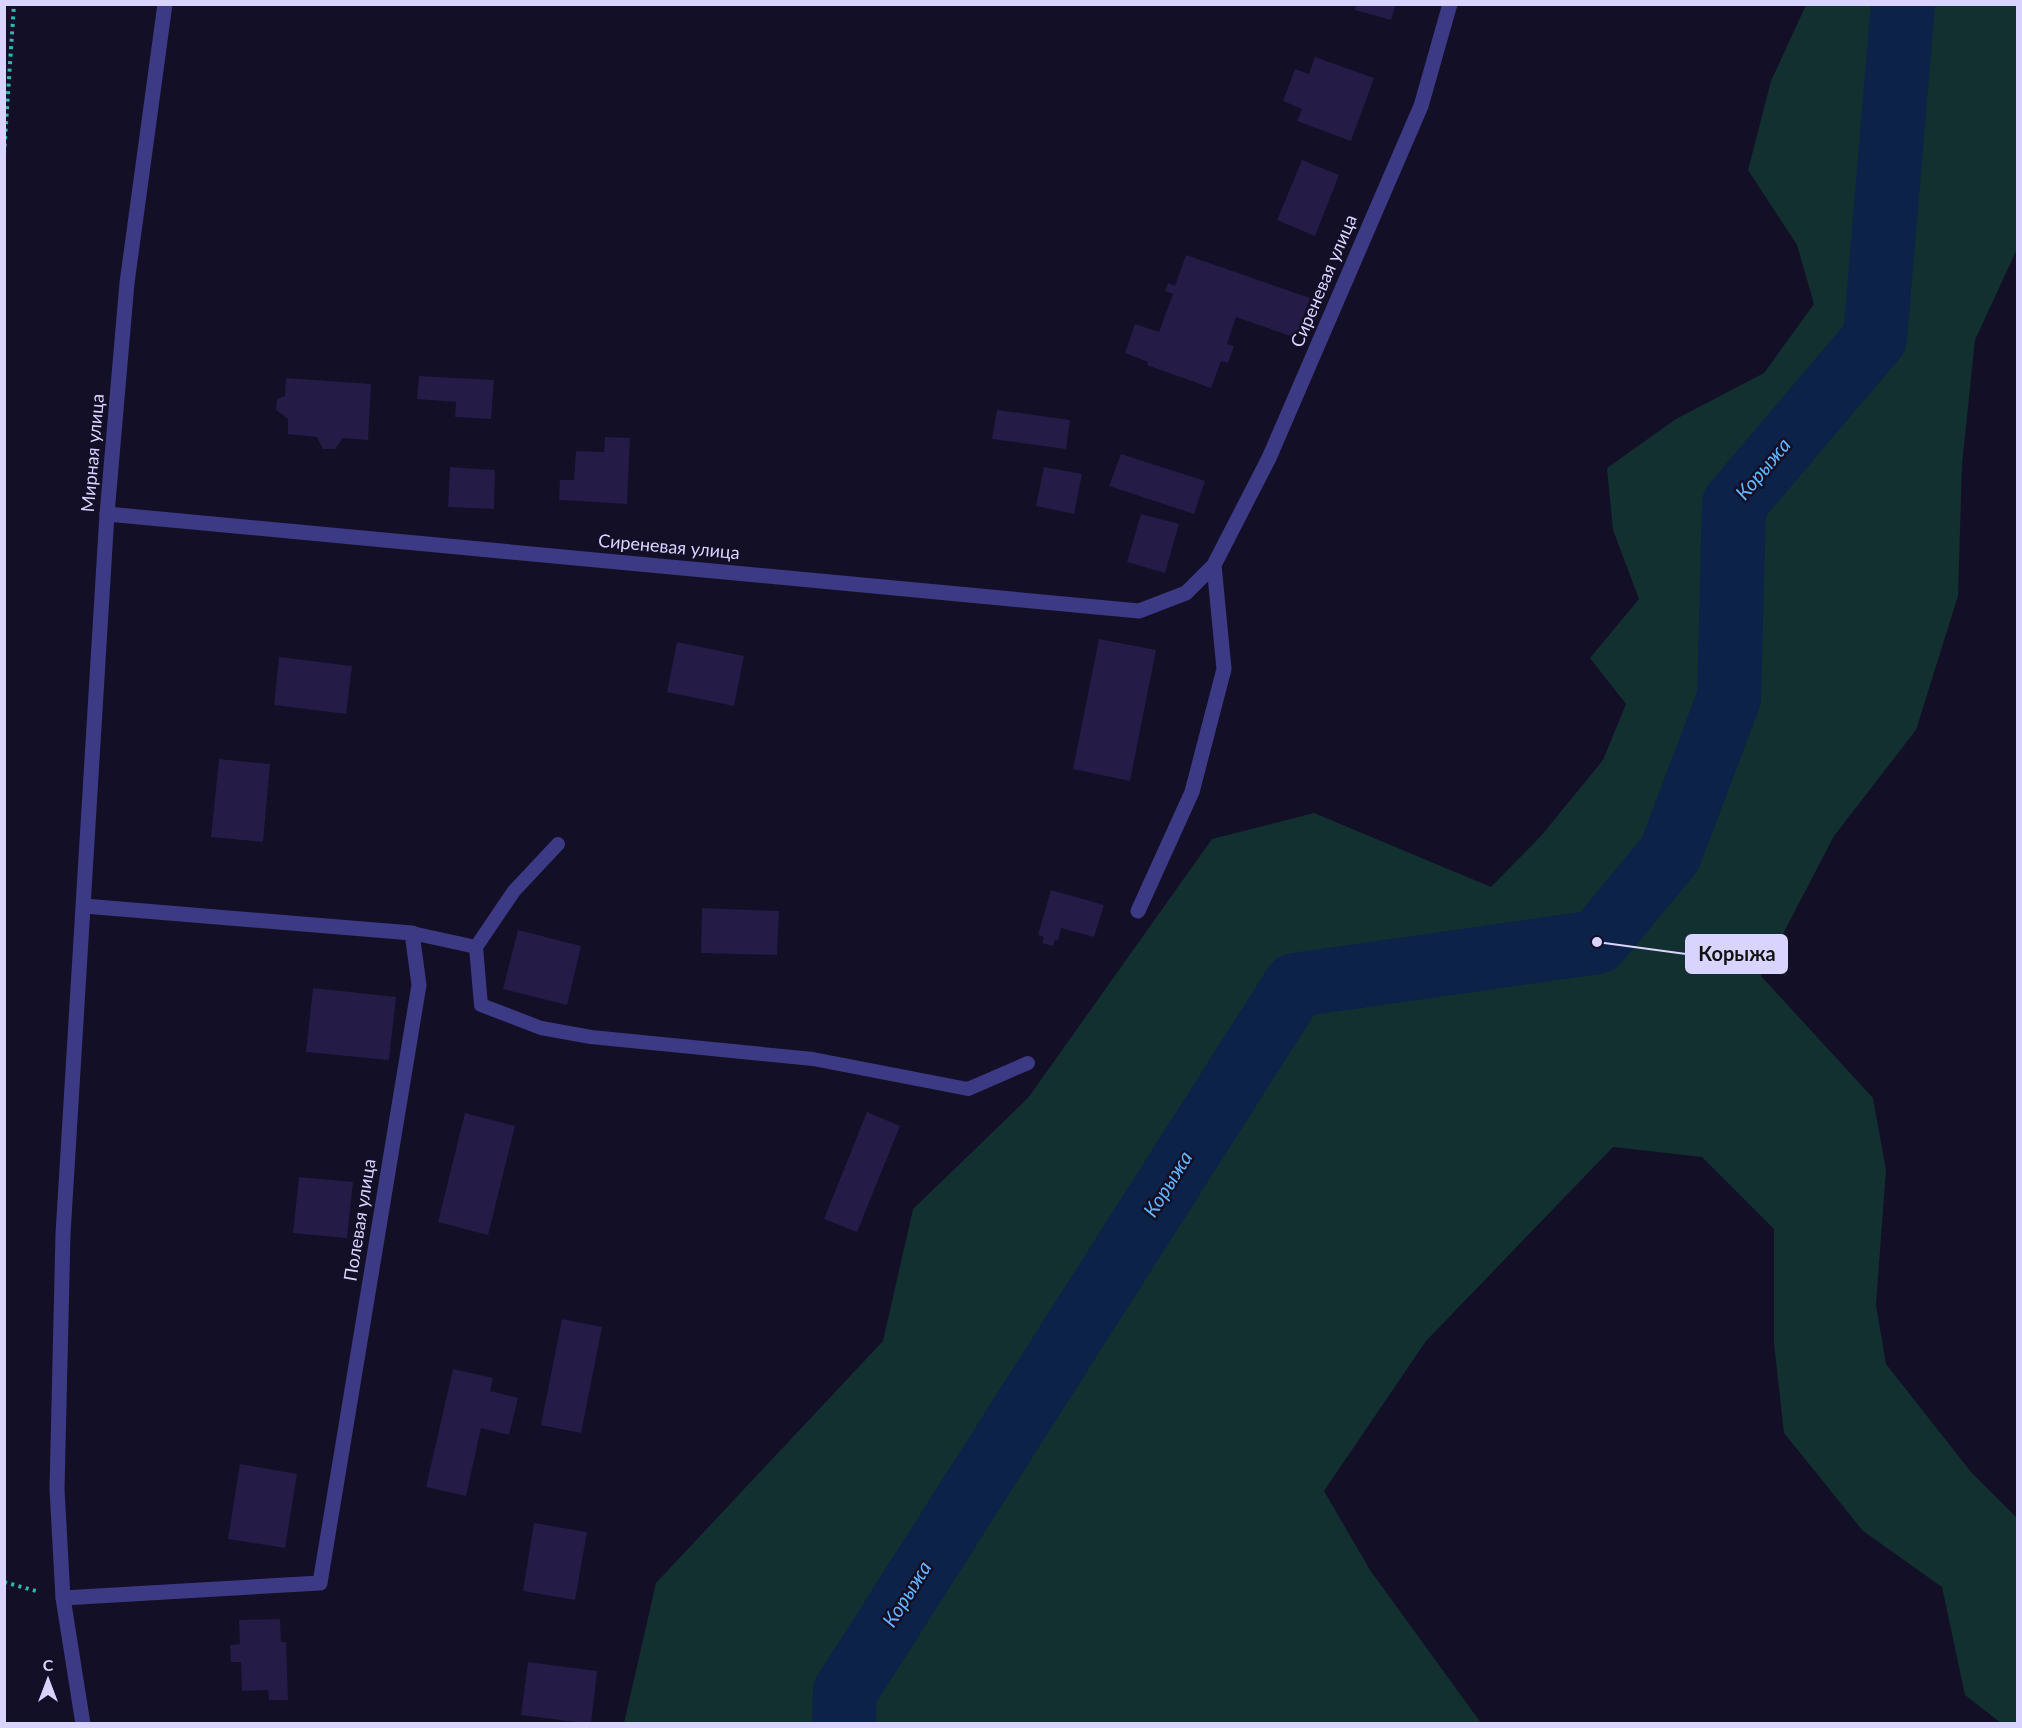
<svg xmlns="http://www.w3.org/2000/svg" width="2022" height="1728" font-family="Lato,sans-serif">
<rect width="100%" height="100%" fill="#130f26"/>
<path fill="#12302f" d="M1806 5H2017V249L1975 340 1962 465 1958 596 1916 730 1834 836 1761 976 1873 1098 1886 1170 1876 1305 1886 1364 1971 1472 2017 1518V1723H2001L1965 1695 1942 1587 1863 1531 1784 1433 1774 1344V1229L1702 1157 1613 1147 1426 1341 1324 1491 1370 1570 1481 1723H624L656 1583 883 1341 913 1209 1028 1098 1212 839 1314 813 1491 887 1541 836 1603 760 1626 704 1590 658 1639 599 1613 530 1607 468 1676 419 1764 373 1814 304 1797 245 1748 170 1771 81Z"/>
<g fill="none" stroke-linecap="round" stroke-linejoin="round">
<path stroke="#0c2248" stroke-width="64" d="M844 1724 845 1692 1295 985 1597 942 1670 854 1729 698 1734 504 1875 338 1903 4"/>
</g>
<path fill="#241b47" d="M1356 4H1396L1391 20 1355 10Z
M1315 57 1374 78 1351 141 1297 121 1302 109 1283 101 1295 69 1309 74Z
M1302 160 1339 175 1315 236 1277 220Z
M1186 255 1310 298 1296 338 1236 317 1227 344 1234 346 1228 363 1221 361 1211 388 1147 365 1148 362 1125 353 1135 324 1159 332 1173 294 1165 291 1168 283 1175 286Z
M419 376 494 380 491 419 455 417 456 402 417 399Z
M286 378 371 384 368 440 343 438 335 449H323L317 437 288 434V419L276 410 277 399 285 396Z
M997 410 1070 420 1066 449 992 439Z
M605 437 630 438 627 504 559 500 560 480H574L576 451 604 452Z
M1121 454 1205 481 1194 514 1109 486Z
M450 467 495 470 494 509 448 507Z
M1044 467 1082 474 1074 514 1036 506Z
M1141 514 1179 524 1165 573 1127 562Z
M1099 639 1156 650 1130 781 1073 769Z
M677 642 744 656 734 706 667 692Z
M279 657 352 666 346 714 274 705Z
M219 759 270 764 263 842 211 837Z
M1051 890 1104 905 1094 937 1061 928 1058 941 1055 940 1053 946 1042 943 1044 937 1038 935Z
M702 908 779 911 777 955 701 953Z
M518 930 581 946 567 1005 503 989Z
M313 988 396 997 389 1060 306 1052Z
M867 1112 900 1126 857 1232 824 1219Z
M465 1113 515 1126 488 1235 438 1222Z
M299 1177 353 1182 347 1238 293 1233Z
M562 1319 602 1327 581 1433 541 1425Z
M453 1369 493 1378 490 1391 518 1398 509 1435 481 1428 466 1496 426 1487Z
M240 1464 297 1474 285 1548 228 1539Z
M534 1523 587 1532 575 1600 523 1591Z
M280 1619 281 1642H286L288 1700H269L268 1690 242 1691 241 1662H231L230 1645 240 1644 239 1620Z
M528 1662 597 1671 591 1724 521 1715Z"/>
<g fill="none" stroke-linecap="round" stroke-linejoin="round">
<path stroke="#2fb8b0" stroke-width="4" stroke-dasharray="3 4.5" stroke-linecap="butt" d="M4 154 14 4
M4 1582 36 1591"/>
<path stroke="#3d3a85" stroke-width="14" d="M412 933 476 947 514 891 558 844
M476 947 481 1005 541 1028 591 1037 813 1059 968 1089 1028 1063"/>
<path stroke="#3d3a85" stroke-width="15" d="M107 514 1139 611 1186 593 1214 565 1269 458 1421 106 1450 4
M1138 911 1192 792 1224 669 1214 565
M63 1598 320 1583 419 985 412 933 84 906"/>
<path stroke="#3d3a85" stroke-width="15" d="M83 1724 63 1598 57 1489 63 1234 107 514 127 283 165 4"/>
</g>
<g text-anchor="middle" stroke-width="5" stroke-linejoin="round" paint-order="stroke">
<g font-size="18" fill="#d9d4ff" stroke="#130f26">
<text transform="translate(1324 281) rotate(-67)" y="6">Сиреневая улица</text>
<text transform="translate(93 453) rotate(-85)" y="6">Мирная улица</text>
<text transform="translate(669 547) rotate(5)" y="6">Сиреневая улица</text>
<text transform="translate(360 1220) rotate(-81)" y="6">Полевая улица</text>
</g>
<g font-size="20" font-style="italic" fill="#62b6ff" stroke="#130f26">
<text transform="translate(1763 469) rotate(-50)" y="7">Корыжа</text>
<text transform="translate(1168 1184) rotate(-58)" y="7">Корыжа</text>
<text transform="translate(907 1594) rotate(-58)" y="7">Корыжа</text>
</g>
</g>
<path fill="none" stroke="#d9d4ff" stroke-width="2" d="M1597 942L1686 954"/>
<circle fill="#d9d4ff" stroke="#130f26" stroke-width="2" cx="1597" cy="942" r="6"/>
<rect fill="#d9d4ff" stroke="#d9d4ff" stroke-width="2" x="1686" y="935" width="101" height="38" rx="6"/>
<g font-size="20" text-anchor="middle" font-weight="bold" fill="#111">
<text x="1737" y="961">Корыжа</text>
</g>
<rect width="2022" height="1728" fill="none" stroke="#d9d4ff" stroke-width="12"/>
<g transform="translate(48 1680)" stroke="#130f26" stroke-width="4.5" paint-order="stroke">
<path d="M0-4.5L10 22L0 15L-10 22Z" fill="#d9d4ff"/>
<text y="-9" font-size="16" font-weight="bold" text-anchor="middle" fill="#d9d4ff">С</text>
</g>
</svg>
